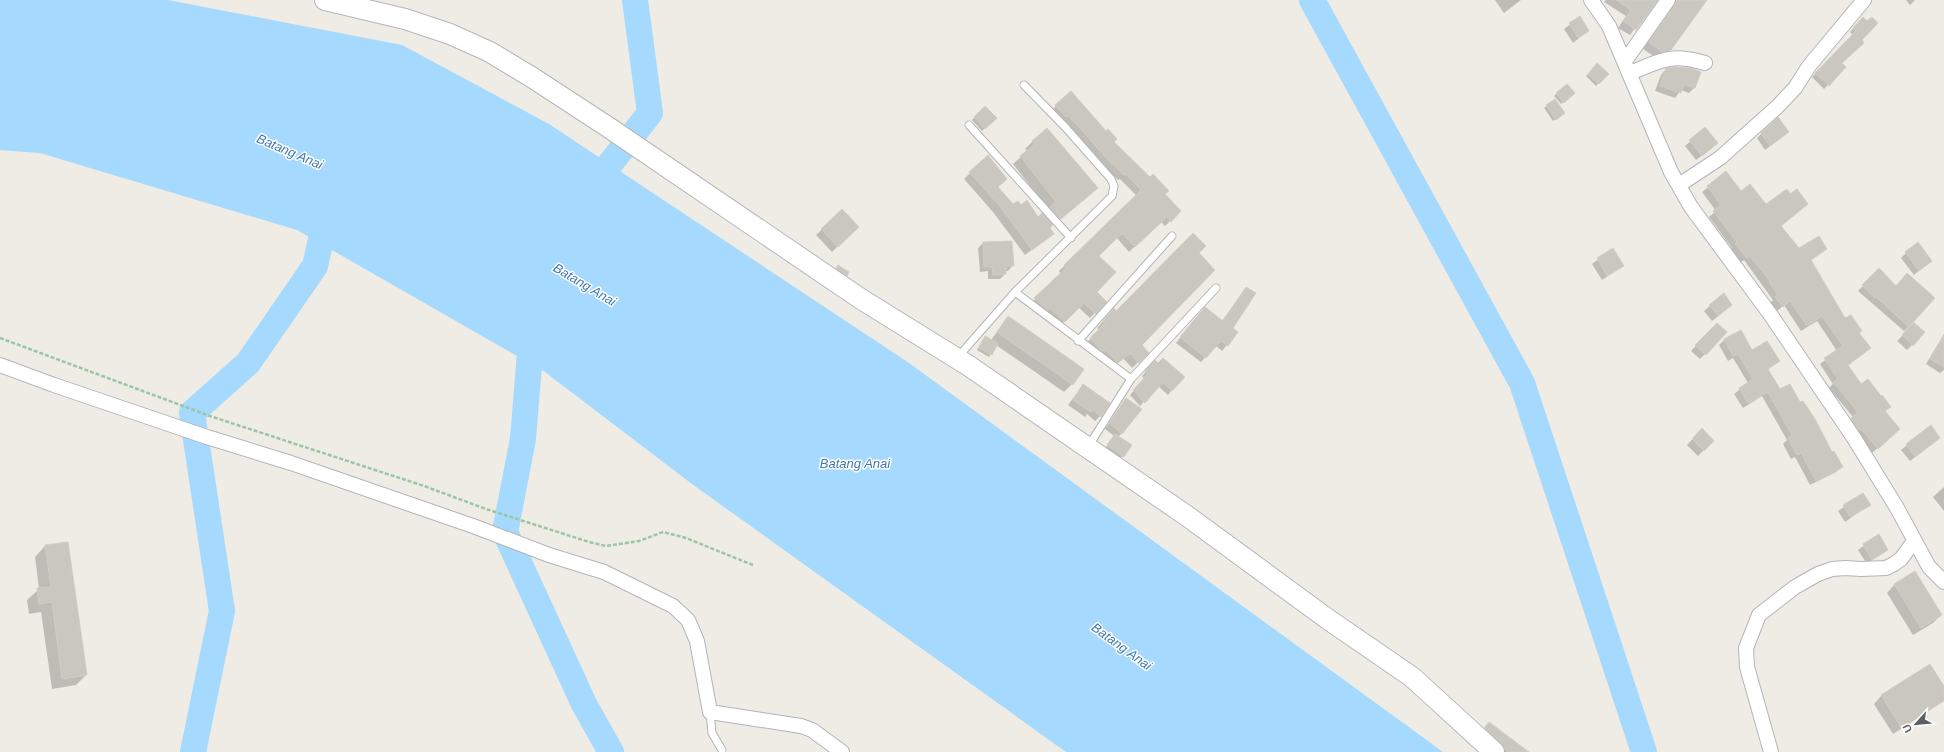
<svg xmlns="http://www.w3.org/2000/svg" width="1944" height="752" font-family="Helvetica,sans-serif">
<rect width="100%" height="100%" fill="#eeece4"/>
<path fill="#a5d9fd" d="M0 0H168L402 45 549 124 909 363 1443 752H1066L692 484 545 372 297 230 40 153 0 150Z"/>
<path fill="#0003" d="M1495 0H1521L1504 13Z
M1606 0H1656L1630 35 1618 28 1626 16 1604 2Z
M1668 0H1706L1670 50 1664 56 1655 57 1643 49 1670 11V3Z
M1906 0H1915L1910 5Z
M1580 17 1588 31 1573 43 1564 29Z
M1863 18 1841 63 1845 67 1824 89 1812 77 1853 35 1850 32Z
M1597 65 1607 74 1596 86 1586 76Z
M1666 69 1700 72 1694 88 1689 93 1681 90 1675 98 1655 91 1661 75Z
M1567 85 1574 93 1561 104 1554 96Z
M1555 100 1562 115 1553 121 1544 108Z
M1056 106 1113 142 1180 211 1165 226 1161 222 1129 252 1117 238 1098 256 1095 292 1105 302 1090 318 1078 307 1059 327 1030 304 1061 274 1059 271 1137 196 1120 179 1118 180 1101 163 1051 111Z
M985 107 995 118 982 131 972 120Z
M1705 129 1712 148 1696 160 1685 146Z
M1788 132 1765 150 1757 138 1762 133Z
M1033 141 1097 188 1052 225 1049 228 1053 234 1025 255 993 212 964 179 970 173 997 187 1013 205 1021 206 1038 218 1043 216 1049 210 1013 164 1027 151 1025 149Z
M1726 173 1740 192 1780 226 1799 249H1826L1810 261 1845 320 1858 333 1864 353 1847 366 1861 385 1889 407 1884 412 1894 434 1872 453 1846 424 1853 417 1829 388 1833 384 1820 364 1837 351 1817 321 1801 331 1784 305 1777 311 1770 303 1773 300 1744 260 1741 262 1730 250 1732 248 1709 217 1716 211 1702 192Z
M842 210 858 227 832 252 816 235Z
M983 243 1013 265 1008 271H1005V274L1000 279H988V271L980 272 978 248Z
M1613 249 1623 266 1602 280 1592 264Z
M1197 253 1141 344 1148 353 1132 368 1123 358 1111 368 1084 345 1100 330 1097 328 1108 316 1116 312Z
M1906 253 1931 261 1914 275 1901 258Z
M838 267 846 275 844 277 835 271Z
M1879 270 1909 326 1904 331 1858 291Z
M1246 288 1231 328 1237 333 1222 351 1216 346 1201 362 1176 343 1200 313 1222 321Z
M1723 295 1726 310 1712 321 1704 311Z
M1008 317 1072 384 1064 392 996 345 989 357 977 350 983 339 985 337 991 340Z
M1717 324 1726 333 1700 359 1691 351Z
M1909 329 1912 345 1907 350 1897 341Z
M1740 331 1752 352 1778 361 1767 370 1779 391 1800 404 1841 467 1836 472 1810 485 1795 457 1791 459 1783 444 1787 440 1762 396 1743 408 1734 394 1748 383 1733 358 1728 361 1719 345 1724 340Z
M1944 334V370L1940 373 1926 364Z
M1155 362 1172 390 1168 395 1158 386 1140 406 1130 395 1144 379 1142 376Z
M1083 385 1100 416 1095 421 1087 414 1085 417 1068 405Z
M1126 399 1122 433 1118 437 1123 456 1118 461 1103 451 1114 436 1105 429Z
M1931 426 1934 442 1910 461 1901 450Z
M1702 429 1713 441 1698 456 1687 445Z
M1944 487V511L1933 497Z
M1863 494 1869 505 1845 522 1838 511Z
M1879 535 1887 549 1867 564 1858 550Z
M45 546 86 675 76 685 52 689 41 612 29 614 27 600 39 589 35 557Z
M1915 572 1941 615 1933 623 1913 635 1887 593 1894 585Z
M1930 665 1944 688V701L1893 734 1874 704 1881 696Z
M1489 723 1517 752H1499L1480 733Z"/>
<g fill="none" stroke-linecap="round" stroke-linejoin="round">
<path stroke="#a5d9fd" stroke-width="26" d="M1312 0 1522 383 1644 752
M588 192 650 113 635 0
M532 328 523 439 505 532 584 704 611 752
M193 752 222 611 192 413 248 363 315 266 328 208"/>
</g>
<path fill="#cac7c1" stroke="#d3cdc3" d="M1616 0H1658L1636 30 1623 21 1631 10Z
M1676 0H1707L1671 50 1662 52 1649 42 1675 5Z
M1580 16 1589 31 1578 38 1569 23Z
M1863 17 1867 21 1872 17 1878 23 1862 40 1864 43 1842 63 1846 67 1829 86 1815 73 1856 31 1853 28Z
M1597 63 1609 74 1599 84 1588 74Z
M1675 67 1691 68 1701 72 1695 88 1684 84 1681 93 1660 86 1666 68Z
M1567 84 1575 93 1564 103 1556 93Z
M1071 91 1106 131 1108 129 1117 139 1114 142 1150 177 1153 174 1169 191 1165 194 1181 211 1171 222 1167 217 1135 247 1122 233 1099 256 1116 272 1097 292 1107 302 1096 314 1084 303 1065 322 1050 308 1047 310 1034 298 1066 268 1064 265 1141 190 1126 174 1124 175 1106 158 1079 127 1068 116 1066 117 1055 105Z
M1555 99 1565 113 1556 120 1546 105Z
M985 106 997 118 985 129 974 117Z
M1778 117 1789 132 1770 146 1761 133Z
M1705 127 1718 143 1702 156 1689 140Z
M1047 128 1098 188 1061 219 1050 207 1056 202 1020 156 1035 144 1032 141Z
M988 155 1007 179 998 187 1013 204 1018 201 1021 205 1027 200 1038 217 1042 213 1053 225 1050 228 1054 234 1032 250 999 205 969 172Z
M1726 171 1741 191 1750 184 1766 204 1787 189 1790 194 1797 189 1808 204 1781 226 1799 248 1819 236 1827 249 1811 260 1845 318 1851 315 1862 331 1859 333 1871 348 1848 365 1861 384 1868 379 1881 396 1882 395 1891 407 1885 411 1900 429 1878 449 1861 429 1859 430 1851 418 1858 412 1833 382 1838 379 1824 358 1843 346 1822 316 1807 326 1790 301 1783 307 1775 297 1778 294 1769 282 1770 281 1749 255 1747 258 1735 244 1737 242 1713 211 1721 205 1707 186Z
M842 209 859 227 838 247 821 229Z
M1193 233 1206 246 1199 253 1215 270 1142 345 1149 353 1139 363 1130 353 1118 363 1105 350 1102 351 1090 338 1105 323 1103 321 1114 308 1116 311Z
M1012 241 1014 266H1006V274L993 275 992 267H984L983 242Z
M1918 242 1932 261 1919 271 1905 252Z
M1613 248 1624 266 1607 276 1597 258Z
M838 265 849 272 847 276 836 268Z
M1879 268 1896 286 1907 273 1935 298 1909 327 1876 297 1875 298 1862 285Z
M1246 287 1256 293 1233 328 1238 332 1228 346 1221 341 1206 358 1180 337 1205 307 1223 321Z
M1724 293 1732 305 1718 316 1709 305Z
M1008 316 1084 369 1073 385 997 332Z
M1913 322 1925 332 1913 346 1902 335Z
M1717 323 1727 332 1706 355 1695 345Z
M1741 330 1752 350 1767 341 1780 361 1768 369 1780 389 1790 384 1800 402 1803 401 1815 419 1832 452 1834 451 1843 467 1816 481 1801 453 1797 455 1788 438 1792 435 1768 392 1748 403 1739 388 1753 379 1738 354 1733 356 1724 339Z
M985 336 998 343 992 355 979 348Z
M1944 336V367L1930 359Z
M1163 358 1185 377 1172 391 1163 382 1145 403 1133 390 1148 374 1145 371 1155 360 1158 363Z
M1083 384 1110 403 1101 417 1093 410 1091 412 1073 400Z
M1126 398 1142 409 1122 434 1109 423Z
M1931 425 1940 438 1915 457 1906 444Z
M1702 428 1714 441 1704 451 1692 439Z
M1115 434 1132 445 1124 457 1107 445Z
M1863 493 1871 505 1850 517 1843 505Z
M1879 534 1888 550 1872 560 1863 544Z
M68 542 87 675 62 679 52 602 39 604 37 588 51 587 45 545Z
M1915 571 1942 615 1921 628 1894 584Z
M1930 664 1944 686V700L1901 727 1881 695Z
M1489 722 1529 752H1508L1484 728Z"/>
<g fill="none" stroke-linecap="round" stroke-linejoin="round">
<defs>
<path id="lane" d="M969 125 1071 238
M1015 292 1131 379
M1078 341 1172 236
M957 358 1015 292 1112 196 1114 186 1111 179 1066 128 1024 85
M1088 447 1131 379 1216 288
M710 712 712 733 722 750"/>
<path id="street" d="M1591 0 1609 26 1671 172 1691 207 1770 314 1854 438 1897 508 1929 567 1944 582
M1625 61 1668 0
M1630 73C1662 60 1670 53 1705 63
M1679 185 1720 158 1777 107 1795 88 1809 66 1864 0
M0 365 54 385 207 437 291 463 473 526 549 555 604 572 673 606 688 620 697 641 710 712 801 726 812 730 842 752
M1771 752 1747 667 1746 648 1759 615 1795 587 1818 574 1832 569 1845 568 1861 569 1886 568 1894 564 1901 559 1914 541"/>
<path id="secondary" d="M325 0 405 19 450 34 490 52 533 78 608 127 861 299 969 366 1187 516 1329 620 1412 677 1494 752"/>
</defs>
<use href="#lane" stroke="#b2b5b9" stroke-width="9"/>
<use href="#street" stroke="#b2b5b9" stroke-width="16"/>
<use href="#secondary" stroke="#b3b7bb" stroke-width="22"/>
<path stroke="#9ac6a5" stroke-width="2.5" stroke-dasharray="4 2" stroke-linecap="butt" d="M0 338 210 416 424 486 486 509 589 542 606 546 639 541 663 532 686 538 753 565"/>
<use href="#lane" stroke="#fff" stroke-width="7"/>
<use href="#street" stroke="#fff" stroke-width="14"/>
<use href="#secondary" stroke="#fff" stroke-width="20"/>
</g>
<g text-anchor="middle" stroke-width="3" stroke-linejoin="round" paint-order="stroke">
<g font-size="13" font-style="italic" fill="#427aaf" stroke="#fff">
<text transform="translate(290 151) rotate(23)" y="5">Batang Anai</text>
<text transform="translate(585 284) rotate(31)" y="5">Batang Anai</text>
<text x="855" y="468">Batang Anai</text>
<text transform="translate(1122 646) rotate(36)" y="5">Batang Anai</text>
</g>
</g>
<g transform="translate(1916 724) rotate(243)" stroke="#ffffff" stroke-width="3" paint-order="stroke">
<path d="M0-3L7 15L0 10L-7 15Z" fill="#5c6064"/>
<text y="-6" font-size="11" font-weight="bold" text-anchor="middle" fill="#5c6064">U</text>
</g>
</svg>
